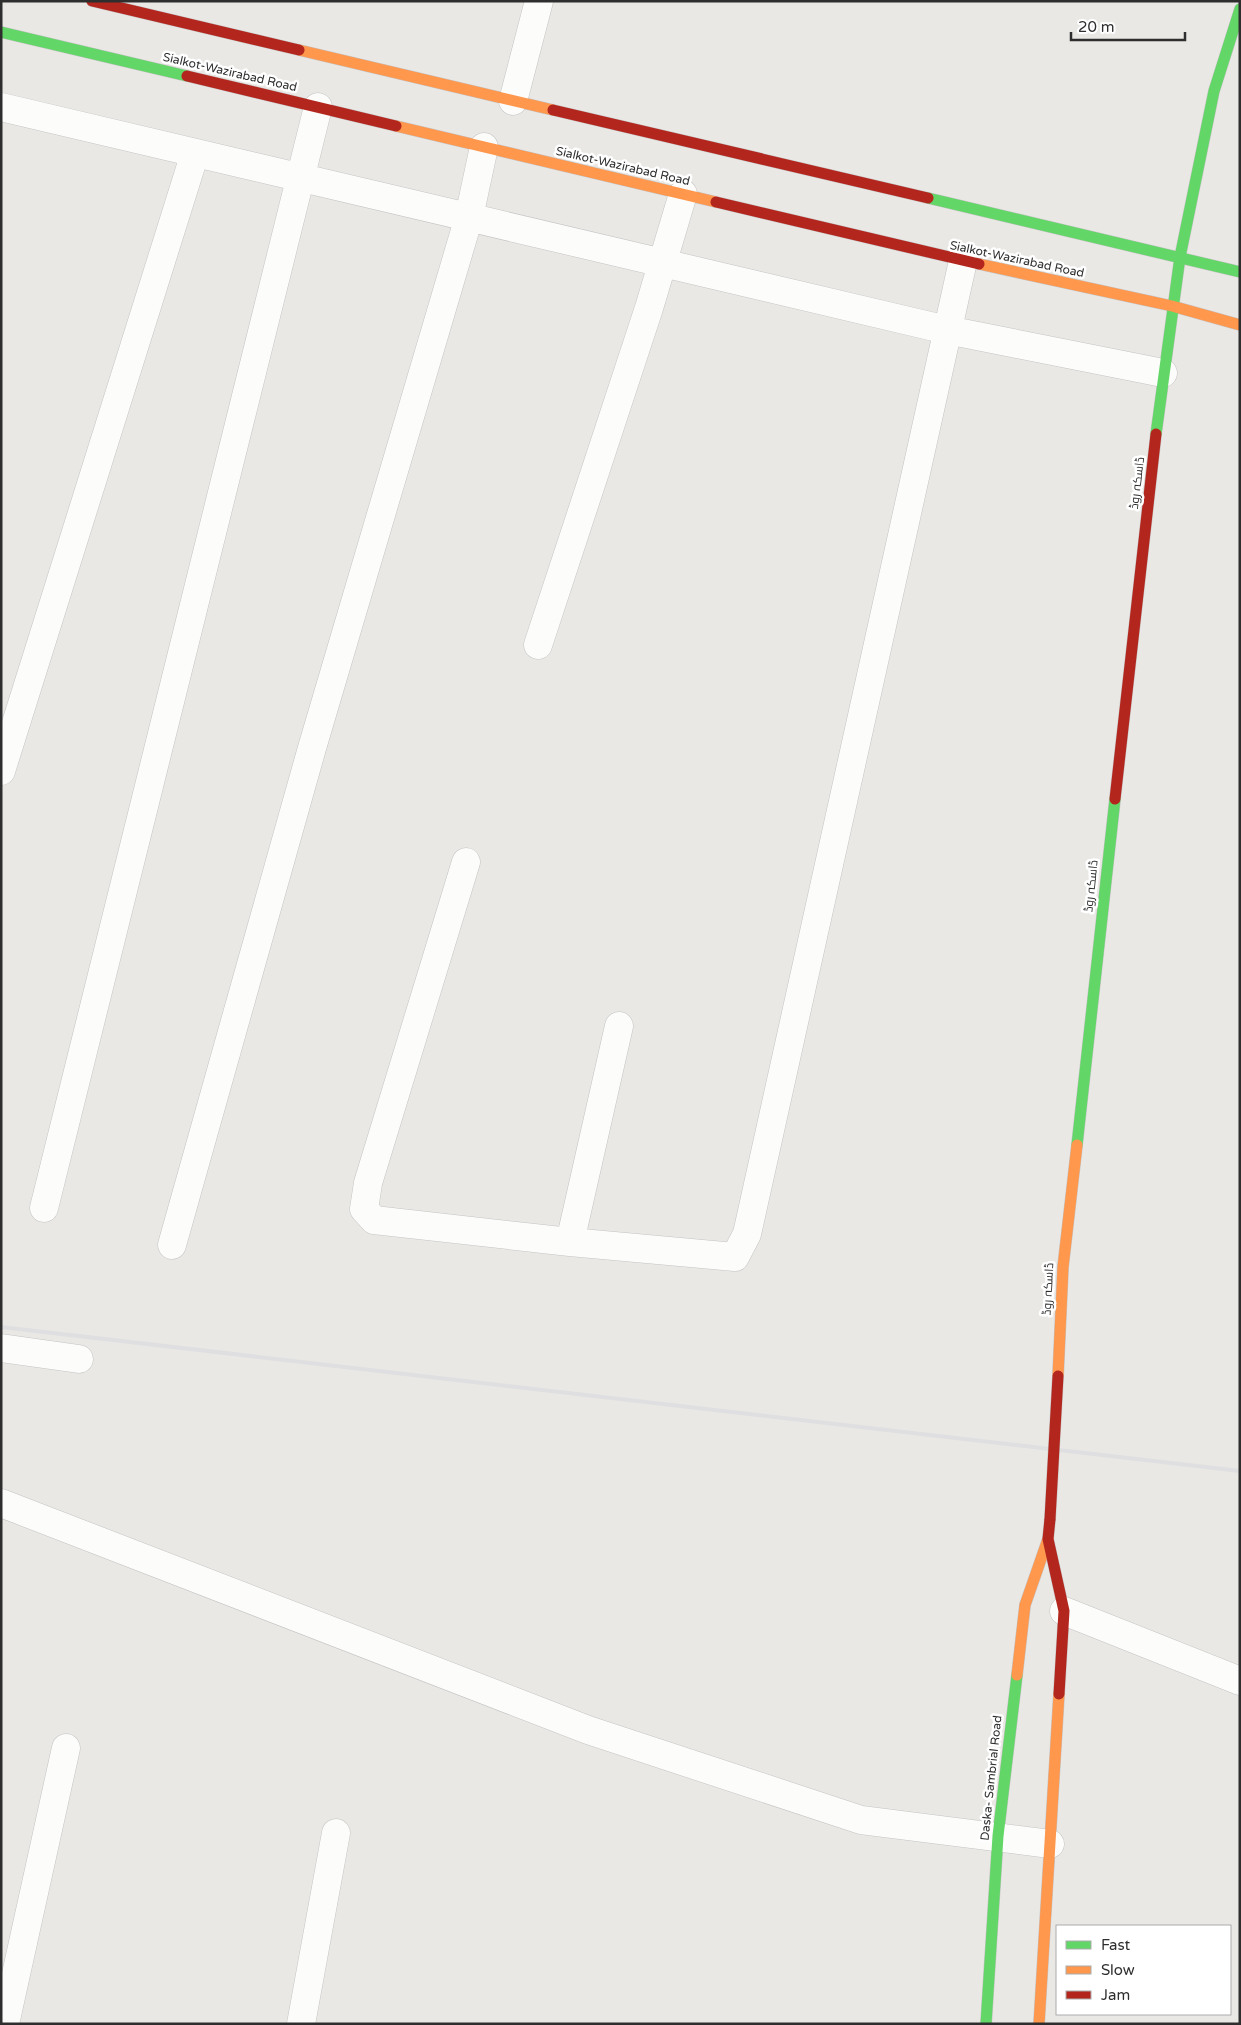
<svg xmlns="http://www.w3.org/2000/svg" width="1241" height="2025" font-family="'Varela Round',Cairo,sans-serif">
<rect width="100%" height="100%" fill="#eae8e5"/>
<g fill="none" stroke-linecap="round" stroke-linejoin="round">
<defs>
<path id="street" d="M513 101 539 1
M1 107 947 330 1163 373
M538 645 649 308 683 194
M1 771 195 153
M466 862 368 1183 364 1209 374 1220 570 1242 735 1257 747 1234 963 261
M44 1208 318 107
M570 1242 619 1026
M172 1245 312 748 469 217 484 147
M1 1348 79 1359
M1 1503 588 1730 861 1820 1050 1844
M1064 1611 1240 1681
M5 2024 66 1748
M301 2024 336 1833"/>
<path id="fast" d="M1 32 187 76
M928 198 1240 272
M1180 257 1214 91 1240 9
M1156 434 1180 257
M1077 1145 1115 799
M986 2024 998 1836 1017 1675"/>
<path id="slow" d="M299 50 553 110
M396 126 716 202
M979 264 1172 306 1240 325
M1058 1376 1063 1267 1077 1145
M1017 1675 1025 1605 1048 1539
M1039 2024 1059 1694"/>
<path id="jam" d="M92 1 299 50
M187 76 396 126
M553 110 928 198
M716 202 979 264
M1115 799 1156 434
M1050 1519 1048 1539 1064 1611 1059 1694"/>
</defs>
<use href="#street" stroke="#c5c4c4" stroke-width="29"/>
<use href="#fast" stroke="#c5c4c4" stroke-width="12"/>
<use href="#slow" stroke="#c5c4c4" stroke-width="12"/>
<use href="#jam" stroke="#c5c4c4" stroke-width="12"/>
<use href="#street" stroke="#fcfcfb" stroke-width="28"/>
<use href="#fast" stroke="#63d668" stroke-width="11"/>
<use href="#slow" stroke="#ff974d" stroke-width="11"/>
<use href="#jam" stroke="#b3261e" stroke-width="11"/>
<path stroke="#dfdfe1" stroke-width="4" d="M1 1327 1240 1471"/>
<defs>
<path id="jam-bridge" d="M1050 1519 1058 1376"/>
</defs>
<use href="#jam-bridge" stroke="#c6c5c4" stroke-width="12" stroke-linecap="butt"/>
<use href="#jam-bridge" stroke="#b3261e" stroke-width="11"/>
</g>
<g text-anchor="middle" stroke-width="5" stroke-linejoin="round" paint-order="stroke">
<g font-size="12" fill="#2e2e2e" stroke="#fff">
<text transform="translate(230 72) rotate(13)" y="4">Sialkot-Wazirabad Road</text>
<text transform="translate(623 166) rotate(13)" y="4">Sialkot-Wazirabad Road</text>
<text transform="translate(1017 259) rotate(12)" y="4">Sialkot-Wazirabad Road</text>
<text transform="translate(1137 483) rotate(-83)" y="4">ڈاسکہ روڈ</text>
<text transform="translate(1091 886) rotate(-84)" y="4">ڈاسکہ روڈ</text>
<text transform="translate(1048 1289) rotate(-87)" y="4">ڈاسکہ روڈ</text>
<text transform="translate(991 1778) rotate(-84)" y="4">Daska- Sambrial Road</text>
</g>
</g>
<rect width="1241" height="2025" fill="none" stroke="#2e2e2e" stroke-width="5"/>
<rect x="1056" y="1925" width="175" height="90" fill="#ffffff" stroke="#ababab"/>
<rect x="1066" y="1941" width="25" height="8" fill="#63d668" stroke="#ababab"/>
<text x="1101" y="1950" font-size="15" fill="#2e2e2e">Fast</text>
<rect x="1066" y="1966" width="25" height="8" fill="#ff974d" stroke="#ababab"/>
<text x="1101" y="1975" font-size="15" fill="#2e2e2e">Slow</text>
<rect x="1066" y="1991" width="25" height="8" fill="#b3261e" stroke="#ababab"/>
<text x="1101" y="2000" font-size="15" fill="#2e2e2e">Jam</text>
<path d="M1071 32v8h114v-8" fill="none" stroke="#2e2e2e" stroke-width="2.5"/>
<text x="1078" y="32" font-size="15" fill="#2e2e2e" stroke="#ffffff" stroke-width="4" paint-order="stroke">20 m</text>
</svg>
